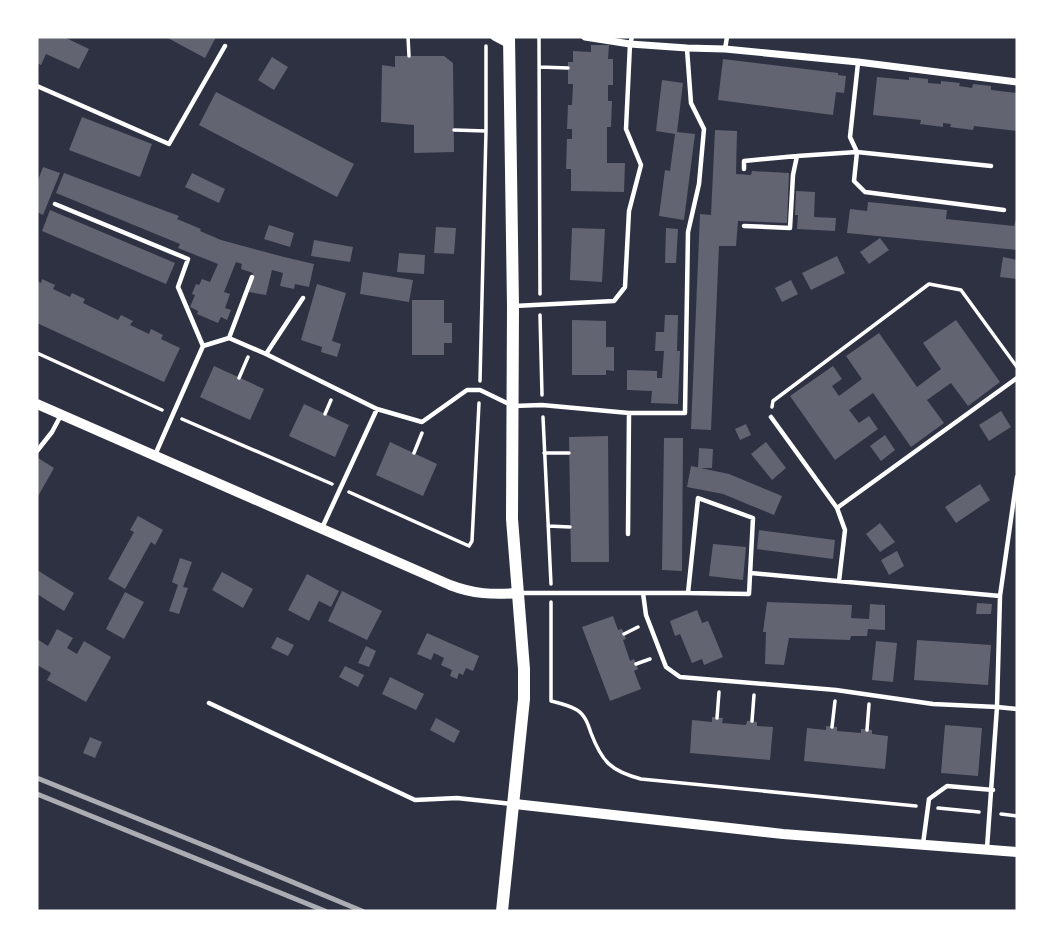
<svg xmlns="http://www.w3.org/2000/svg" width="1054" height="948" font-family="'Alegreya Sans',sans-serif">
<rect width="100%" height="100%" fill="#2d3142"/>
<path fill="#626471" d="M37 37H64L89 49 79 69 46 54 41 65 37 63Z
M166 37H216L205 58Z
M591 45H609L608 59H613V85H608V101H612L611 127H607V163H625L624 192 571 191V169H566L567 139H572V129H567L568 105H572L573 84H568V62H573V51L591 52Z
M395 56H444L453 63 454 152 414 153V125L381 122 382 65 395 67Z
M272 57 288 67 274 90 258 80Z
M723 59 838 73V75L846 76 844 93 836 92 833 115 718 100Z
M877 77 909 80V77L928 79V83L941 84V81L960 83 959 86 972 88 973 84 991 86V90L1017 93V131L974 126 973 130 950 127 951 124 943 123V127L920 124 921 120 873 115Z
M662 80 683 83 677 132 695 134 684 220 659 216 665 170 670 171 675 134 656 131Z
M216 92 354 164 337 197 199 125Z
M82 117 152 144 140 177 69 150Z
M715 130 737 131 736 174 751 175 752 171 789 173 787 223 738 221 736 246H719L711 430 691 429 700 214 711 215Z
M43 167 60 173 43 215 37 212V183Z
M64 173 179 216 177 219 201 229 200 231 221 240 284 257 314 264 309 287 295 284 294 289 280 286 283 273 272 270 266 295 249 292 253 273 241 269 242 264 236 262 224 292 230 294 225 308 231 310 227 320 221 317 218 323 197 314 198 311 190 307 195 295 192 294 196 284 199 285 202 279 210 282 218 264 178 248 180 244 56 193Z
M192 173 225 189 219 203 185 187Z
M796 191 815 192 814 217 836 218 835 231 797 229 798 215H795Z
M868 202 947 210 946 219 1014 226 1017 215V250L847 233 850 209 867 211Z
M50 210 175 263 166 284 42 231Z
M269 225 294 233 290 247 264 239Z
M436 227 456 228 454 254 434 253Z
M572 228 605 229 602 282 570 280Z
M666 228 678 229 676 263H665Z
M880 238 889 250 869 264 860 252Z
M314 240 353 247 350 262 311 256Z
M399 253 425 255 424 274 397 272Z
M837 256 845 273 811 290 802 273Z
M1003 257 1017 260V279L1000 277Z
M363 272 413 280 409 302 360 294Z
M42 279 55 285 53 289 70 297 72 293 85 299 83 303 118 320 121 315 133 321 130 325 149 334 151 329 163 335 161 339 180 348 164 382 37 323V281L41 283Z
M791 280 798 294 782 302 775 288Z
M317 284 346 293 332 341 341 344 337 357 321 352 322 347 301 340Z
M412 300H444V323H452V343H444V355H412Z
M665 315H678L677 351H680L678 404 651 403 652 391 627 390V370L657 371V378H662L664 351H655L656 332H664Z
M572 320 606 321V347H614V371L606 370V375H572Z
M956 320 1000 382 968 406 951 383 927 400 944 423 911 447 873 393 849 410 859 423 869 416 878 429 835 460 790 396 833 366 842 379 832 386 839 396 862 379 846 356 879 333 917 387 941 369 923 343Z
M214 366 264 389 250 420 200 397Z
M304 404 349 425 335 457 289 436Z
M1001 411 1011 427 989 441 979 425Z
M746 424 751 435 740 440 735 429Z
M885 435 895 450 881 461 870 446Z
M608 436 609 562H571L569 437Z
M664 438H683L682 571 662 570Z
M390 442 437 464 423 496 376 475Z
M766 442 786 468 772 480 751 454Z
M699 448 713 449 712 468H698Z
M38 458 54 468 37 498V459Z
M691 466 729 474 782 496 774 515 723 494 687 487Z
M980 484 990 500 956 523 945 507Z
M138 516 163 530 155 545 151 542 125 589 108 579 134 532 130 530Z
M880 523 895 542 880 552 866 534Z
M759 530 835 540 833 559 757 549Z
M713 544 746 547 743 580 709 576Z
M897 551 904 566 889 575 881 560Z
M180 558 192 562 183 587 188 588 179 614 169 611 178 585 172 582Z
M37 570 74 593 64 611 37 594Z
M222 572 253 589 243 608 212 590Z
M307 574 339 591 331 607 319 601 309 621 288 610Z
M342 591 382 611 367 640 328 621Z
M125 592 144 602 124 639 106 629Z
M767 602 852 605 851 618 869 619 870 604 885 605V630L868 629 867 636H851L850 640 789 638 784 665 765 664 766 632H763Z
M977 603 992 604 991 614H976Z
M697 610 702 623 708 621 723 657 704 665 702 659 692 663 680 634 675 636 670 621Z
M613 616 618 630 622 629 626 639 623 640 630 661 634 659 638 669 634 671 641 689 610 701 582 627Z
M57 629 73 638 67 648 77 654 84 641 111 657 86 702 47 680 51 673 37 665V639L48 646Z
M427 633 479 656 473 671 466 668 463 675 459 673 457 679 450 676 452 670 441 665 444 658 434 653 431 660 417 654Z
M277 637 294 645 288 656 271 648Z
M917 640 991 645 988 685 914 680Z
M876 641 897 643 893 682 872 680Z
M366 646 376 651 369 667 358 663Z
M345 666 364 675 358 687 339 677Z
M390 677 424 694 416 710 382 694Z
M712 717 723 718 722 723 746 725 747 721H752L757 722V726L773 727 770 760 690 753 692 720 712 722Z
M436 718 460 731 454 743 430 730Z
M945 725 982 728 978 776 941 773Z
M826 726 837 727V731L861 733V729L872 730V734L888 736 885 769 804 761 807 728 826 730Z
M90 737 102 742 95 758 83 753Z"/>
<g fill="none" stroke-linecap="round" stroke-linejoin="round">
<path stroke="#fff" stroke-width="3.5" d="M408 37 409 56
M539 37 540 294
M539 67 568 68
M454 130 486 131
M540 315 542 395
M37 353 162 410
M239 378 248 357
M480 381 486 131V46
M772 407 773 401 929 284 961 290 1017 367
M325 414 331 400
M543 417 551 584
M182 419 332 484
M414 453 422 433
M544 453H569
M349 492 469 546 472 541 479 403
M548 526 570 527
M551 602V701C559 703 569 705 577 710 585 715 588 724 591 733 602 762 611 771 641 779L916 806
M624 634 638 627
M636 664 650 659
M717 718 719 692
M752 721 754 695
M832 727 835 701
M867 730 869 704
M938 808 979 812
M1001 814 1017 816"/>
<path stroke="#fff" stroke-width="4.5" d="M725 49 727 37
M858 63 850 137 857 152 854 181 865 192 1004 210
M37 86 169 144 225 46
M744 169V161L797 156 857 152 991 166
M55 204 188 259 178 287 203 346 155 455
M744 226 790 228 793 175 797 156
M514 306 614 301 625 287 629 211 641 165 626 129 630 44 632 37
M229 338 266 354 303 298
M203 346 229 338 252 277
M266 354 377 409
M771 417 837 508 845 530 839 581
M37 451 52 432 60 417
M1017 477 1000 596 997 707 1017 709
M837 508 1017 378
M322 528 377 409 422 422 467 390H480L513 406 542 405 629 413H685L688 232 699 184 704 129 691 103 687 49
M628 534 629 413
M751 573 1000 596
M520 593H688L749 594 753 518 698 498 688 593
M643 593 646 615 666 667 680 677 836 690 933 704 997 707 987 848
M209 703 415 800 457 798 512 804
M923 844 929 799 947 786 993 790"/>
<path stroke="#fff" stroke-width="7" d="M494 37 509 45
M585 37 630 44 687 48 725 49 858 62 1017 82"/>
<path stroke="#fff" stroke-width="10" d="M37 404 450 585C473 594 493 595 518 593
M515 804 783 834 1017 852"/>
<path stroke="#fff" stroke-width="12" d="M502 911 524 699V669L512 519 513 306 509 37"/>
<path stroke="#abadb3" stroke-width="5" d="M37 778 213 849 362 911
M37 794 325 911"/>
</g>
<rect width="1054" height="948" fill="none" stroke="#ffffff" stroke-width="77"/>
</svg>
